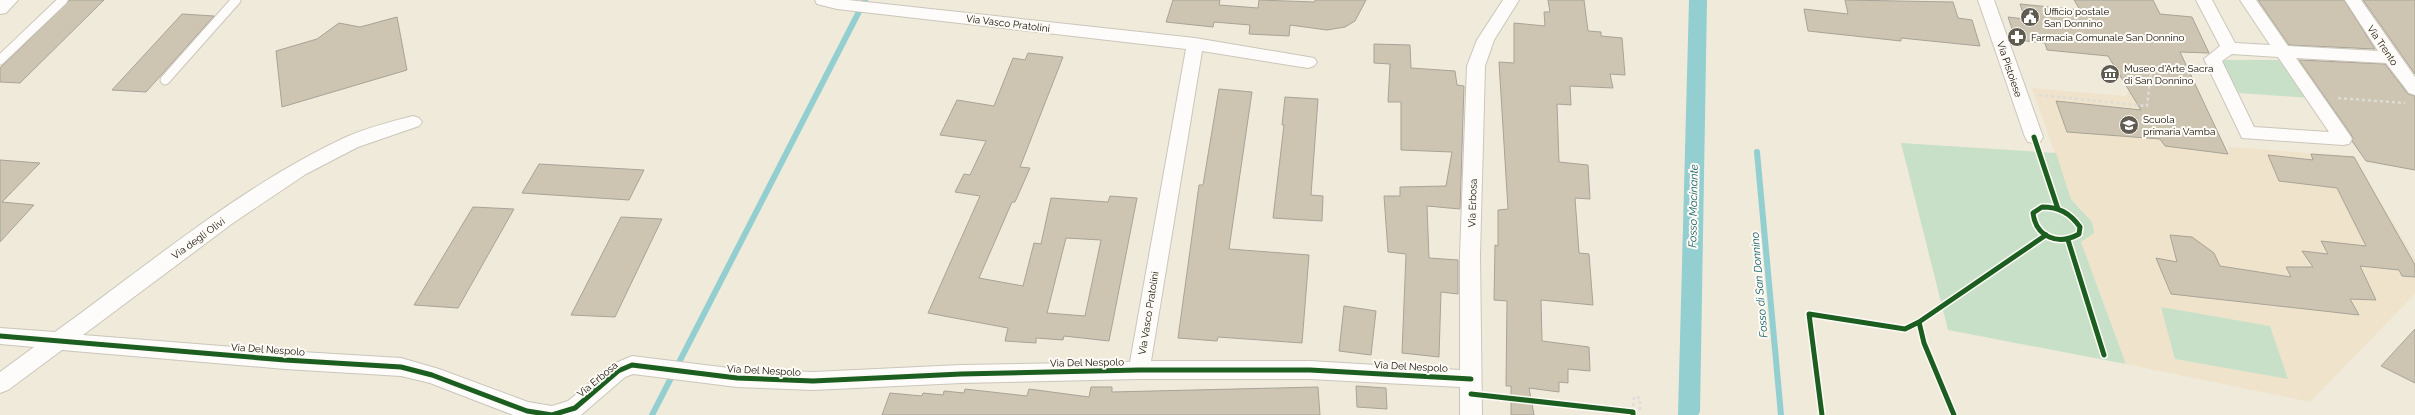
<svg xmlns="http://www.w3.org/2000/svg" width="2415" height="415" font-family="Raleway,sans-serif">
<rect width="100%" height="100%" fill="#f0eadb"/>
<path fill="#efe4cb" d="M2140 69 2228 154 2229 147 2353 156 2415 259V294L2310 402 2126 364 2081 242 2094 233 2082 209 2071 199 2032 88 2126 96Z"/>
<path fill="#c8e0c8" d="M2220 60H2284L2310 98 2239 93Z
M1901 143 2056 153 2071 199 2092 222 2094 233 2081 242 2126 364 1948 330Z
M2161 307 2270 326 2288 379 2175 359Z"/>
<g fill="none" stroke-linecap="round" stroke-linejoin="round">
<path stroke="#93cfd0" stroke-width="6" d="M1757 152 1781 415
M652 415 865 0"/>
<path fill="#93cfd0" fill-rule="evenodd" d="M1689 0H1707L1700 412 1698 415H1678Z"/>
</g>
<path fill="#cdc5b2" stroke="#a8a398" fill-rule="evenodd" d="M70 0H104L20 83 0 82V68Z
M1173 0H1220L1219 5 1258 8 1259 0 1315 2V0H1366L1355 21 1345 27 1327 30 1290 25 1289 36 1249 34 1250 25 1214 22 1213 27 1166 22Z
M1548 0H1584L1588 31 1601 32V36L1622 38 1625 75 1610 74 1613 88 1570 86 1571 105 1557 104 1559 162 1588 165 1590 199 1575 198 1579 253 1589 254 1593 305 1541 300 1542 341 1589 347 1590 371 1568 369V383L1559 382V392L1529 388 1534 415H1511V386H1506L1507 301 1494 300 1495 245 1498 246V210L1508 209 1499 62 1514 63V23L1545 26 1544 12H1550Z
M1845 0 1953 2 1958 18 1972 20 1980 46 1901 38V41L1808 31 1804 9 1848 14Z
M2074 0H2153L2160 14 2192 17 2209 53 2180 52 2228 154 2165 146 2160 139 2067 132 2056 101 2141 110 2108 56 2047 50 2045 43 2016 40 2008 17 2025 19 2020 4 2080 10Z
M2258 0H2344L2375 49 2289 45Z
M2363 0H2415V74Z
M182 14 214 16 146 92 112 90Z
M397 17 407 70 282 107 276 51 317 39 339 23 360 27Z
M1374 44 1410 45 1411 68 1455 71 1457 85 1464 86 1460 209 1427 206 1429 258 1458 260V294L1441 292 1439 357 1402 353 1406 254 1388 252 1384 196H1400V187L1446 186 1452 152 1401 150V102H1388L1390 64 1374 63Z
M1028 53 1063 57 1020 167 1030 168 1015 202H1012L979 278 1023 286 1034 243 1041 244 1051 198 1108 202 1110 196 1137 198 1109 341 1064 336 1063 340 1036 338V343L1005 341 1008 328 928 313 980 196 955 192 964 174 970 175 986 141 940 135 957 100 994 106 1013 58 1025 60ZM1066 238 1101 240 1085 316 1047 313Z
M2299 60 2385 64 2408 94 2415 96V170L2366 161 2352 141 2353 138 2350 133Z
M1219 89 1252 92 1229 249 1309 255 1302 343 1218 337 1217 341 1178 338 1199 185H1203Z
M1285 97 1318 99 1311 195 1323 196 1322 221 1273 218 1284 125H1282Z
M2311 154 2354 157 2415 265V277L2402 276 2399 270 2360 266 2376 300 2350 299 2359 315 2171 294 2156 258 2177 262 2170 235 2192 237 2214 253 2220 266 2291 277 2286 267H2313L2302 251 2328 254 2321 241 2366 246 2337 188 2279 181 2268 155 2313 160Z
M0 160 40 163 2 202 34 205 0 242Z
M539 164 644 170 629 200 522 193Z
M473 207 514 209 458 308 414 305Z
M621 217 662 219 615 317 571 315Z
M1344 306 1376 311 1371 355 1339 351Z
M2415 329V383L2381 366Z
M1356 386 1386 388 1387 409 1357 407Z
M1091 387H1112V392L1318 387 1320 415H882L890 393 922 396 923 393 943 395 944 391 964 393 965 389 1027 396 1029 389 1089 397Z"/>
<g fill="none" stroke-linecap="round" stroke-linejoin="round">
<defs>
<path id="service" d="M0 60 63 0
M165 80 236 0"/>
<path id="minor" d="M0 0H18L6 13 0 14Z
M815 0H848L1195 38 1314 58 1317 62 1314 66 1308 68 1202 51 1151 361H1310L1460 370V255L1467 66 1477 40 1503 0H1519L1494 40 1485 66 1480 255 1482 415H1460V387L1310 379H1139L961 383 813 390 737 387 633 374 625 377 581 415H513L430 383 401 376 285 369 62 350 8 390 0 393V372L34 347 0 344V328L55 332C147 266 241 186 344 138 365 128 390 122 413 116L419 118 422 122 419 126 358 147 306 174 233 223 83 335 285 351 401 358 439 369 528 402 552 406 568 401 611 365 632 356 737 369 813 372 961 365 1130 362 1186 49 837 9 817 4Z
M1978 0H1994L2043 137 2040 142 2034 143 2028 142 2025 137Z
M2196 0H2212L2235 43 2270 45 2240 0H2256L2288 46 2378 51 2345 0H2361L2415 77V95L2409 93 2386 63 2296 58 2349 134 2352 139 2349 144 2343 145 2242 138 2204 59 2220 46ZM2232 54 2278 57 2329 132 2254 127 2222 61Z"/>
</defs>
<use href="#service" stroke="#cbc6ba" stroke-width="11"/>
<use href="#minor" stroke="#cbc6ba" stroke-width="2"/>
<path stroke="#dddcd7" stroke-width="2.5" stroke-dasharray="3 3" stroke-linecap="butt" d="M2039 95 2147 106 2151 71 2200 74
M2338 98 2405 103
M1633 412 1634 397 1640 398V411"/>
<use href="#service" stroke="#fdfcfa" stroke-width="9"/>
<use href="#minor" fill="#fdfcfa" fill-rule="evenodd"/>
<defs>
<path id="cycleway" d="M2034 137 2058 209
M2042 207C2059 207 2070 213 2080 227L2079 234C2058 246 2036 237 2033 213Z
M2068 240 2104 355
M0 336 285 360 401 367 432 375 527 411 552 415 575 408 618 371 632 365 737 378 813 381 961 374 1139 370H1310L1471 379
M1471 394 1633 412V415
M1822 415 1809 314 1905 329 1919 322
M1954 415 1924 343 1919 322 2046 235"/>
</defs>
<use href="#cycleway" stroke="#fefbf6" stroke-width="8"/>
<use href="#cycleway" stroke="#1b5e20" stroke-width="5"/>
</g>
<defs>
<symbol id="civic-disc" viewBox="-11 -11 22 22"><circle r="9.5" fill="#605b50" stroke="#fefbf6"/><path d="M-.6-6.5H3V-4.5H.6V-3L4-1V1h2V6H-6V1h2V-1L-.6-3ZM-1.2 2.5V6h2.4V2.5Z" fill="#fff"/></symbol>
<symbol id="pharmacy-disc" viewBox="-11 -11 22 22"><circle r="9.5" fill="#605b50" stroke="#fefbf6"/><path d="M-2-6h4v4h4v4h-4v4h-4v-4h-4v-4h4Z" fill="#fff"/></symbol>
<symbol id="museum-disc" viewBox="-11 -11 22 22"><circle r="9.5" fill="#605b50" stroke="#fefbf6"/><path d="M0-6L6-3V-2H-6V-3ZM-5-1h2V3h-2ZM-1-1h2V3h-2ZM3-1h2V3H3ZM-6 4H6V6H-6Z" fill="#fff"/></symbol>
<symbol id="school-disc" viewBox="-11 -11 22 22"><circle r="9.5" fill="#605b50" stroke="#fefbf6"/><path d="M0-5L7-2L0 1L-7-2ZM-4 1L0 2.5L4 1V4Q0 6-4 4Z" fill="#fff"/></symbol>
</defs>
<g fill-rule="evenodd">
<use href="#civic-disc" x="2019" y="6" width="22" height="22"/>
<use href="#pharmacy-disc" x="2006" y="26" width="22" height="22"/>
<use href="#museum-disc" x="2099" y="63" width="22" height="22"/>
<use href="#school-disc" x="2118" y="114" width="22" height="22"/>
</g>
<g text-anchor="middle" stroke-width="4" stroke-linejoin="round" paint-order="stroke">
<g font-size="10" fill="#120e05" stroke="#fefbf6" text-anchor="start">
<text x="2044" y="15">Ufficio postale<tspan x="2044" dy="12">San Donnino</tspan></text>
<text x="2031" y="41">Farmacia Comunale San Donnino</text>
<text x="2124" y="72">Museo d'Arte Sacra<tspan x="2124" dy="12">di San Donnino</tspan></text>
<text x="2143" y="123">Scuola<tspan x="2143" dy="12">primaria Vamba</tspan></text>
</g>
<g font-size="10" fill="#120e05" stroke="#fefbf6">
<text transform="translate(1008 23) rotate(7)" y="4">Via Vasco Pratolini</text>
<text transform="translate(2383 45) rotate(56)" y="4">Via Trento</text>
<text transform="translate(2010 69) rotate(71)" y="4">Via Pistoiese</text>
<text transform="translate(1472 203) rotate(-88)" y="4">Via Erbosa</text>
<text transform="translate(198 238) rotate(-36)" y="4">Via degli Olivi</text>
<text transform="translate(1148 313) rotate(-81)" y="4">Via Vasco Pratolini</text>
<text transform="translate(268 349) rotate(4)" y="4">Via Del Nespolo</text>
<text transform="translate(1087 362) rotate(-1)" y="4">Via Del Nespolo</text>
<text transform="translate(1411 366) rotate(3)" y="4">Via Del Nespolo</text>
<text transform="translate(764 370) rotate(3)" y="4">Via Del Nespolo</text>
<text transform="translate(597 379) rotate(-40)" y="4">Via Erbosa</text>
</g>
<g font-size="11" font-style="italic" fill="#105c63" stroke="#fefbf6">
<text transform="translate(1693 206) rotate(-89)" y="4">Fosso Macinante</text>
<text transform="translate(1759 285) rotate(-95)" y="4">Fosso di San Donnino</text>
</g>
</g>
</svg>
